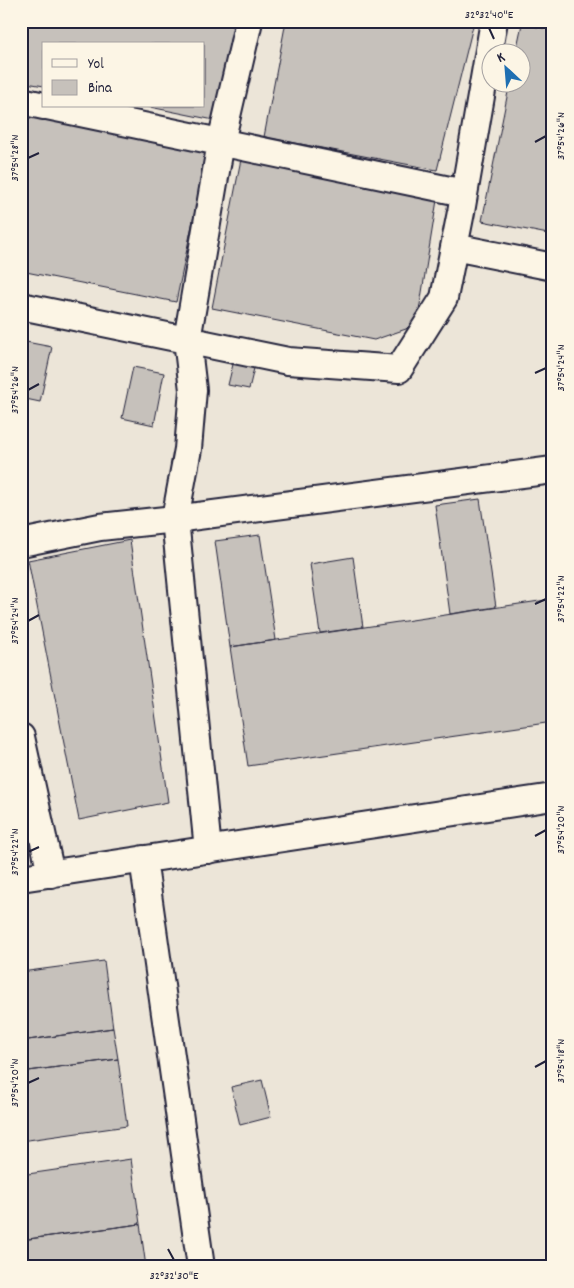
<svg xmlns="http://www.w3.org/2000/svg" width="574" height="1288" font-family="Dekko,sans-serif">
<rect width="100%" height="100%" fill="#fcf5e5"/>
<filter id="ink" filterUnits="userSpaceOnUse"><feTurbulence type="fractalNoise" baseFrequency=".02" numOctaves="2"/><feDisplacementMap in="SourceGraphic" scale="10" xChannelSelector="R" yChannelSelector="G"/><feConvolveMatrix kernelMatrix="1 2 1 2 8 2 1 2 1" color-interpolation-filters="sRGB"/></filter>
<g filter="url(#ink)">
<path fill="#ece5d8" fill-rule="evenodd" d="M21 21H553V1267H21ZM44 44H204V106H44ZM492 52H522V82H492Z"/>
<path fill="#c6c1bb" stroke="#22223b" d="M25 21H234L214 120 145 106H204V44H44V86L21 82V40Z
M286 21 474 22 437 170 264 137Z
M522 24 553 30V235L482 221 510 82H522V52H516Z
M21 111 208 148 176 302 21 271Z
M241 159 437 200 418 317 406 329 374 340 212 308Z
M21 341 52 347 40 402 21 398Z
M235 356 256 360 249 389 228 385Z
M133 367 164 373 154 425 122 418Z
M480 499 496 607 450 614 435 505Z
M260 535 276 640 230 647 215 541Z
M130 540 168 802 79 820 28 560Z
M353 557 363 627 320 633 310 564Z
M553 599V722L248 766 230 647Z
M104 961 113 1028 21 1041V972Z
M113 1028 118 1059 21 1072V1041Z
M118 1059 127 1126 21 1141V1072Z
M262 1080 271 1117 240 1125 231 1087Z
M131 1159 140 1224 21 1240V1175Z
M140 1224 146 1267H21V1240Z"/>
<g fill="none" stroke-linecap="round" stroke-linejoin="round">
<defs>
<path id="minor" d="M21 101 44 106
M47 106 464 193
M454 247 553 267
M21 306 288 361 399 369 444 298 461 212 494 21
M21 543 100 527 175 519 553 470
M21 737 51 874
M208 850 175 519 188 449 193 390 187 340 221 142 249 21
M143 859 201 1267
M21 878 553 797"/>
</defs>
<use href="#minor" stroke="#22223b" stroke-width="30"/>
<use href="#minor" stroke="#fcf5e5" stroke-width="26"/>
</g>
</g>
<path fill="none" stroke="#22223b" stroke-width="2" d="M489 28 494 39M535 142 546 136M28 158 39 153M535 373 546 368M28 390 39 384M535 604 546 599M28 621 39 615M535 836 546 830M28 852 39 847M535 1067 546 1061M28 1083 39 1078M168 1249 174 1260"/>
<rect width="574" height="1288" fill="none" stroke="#fcf5e5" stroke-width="55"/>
<rect x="42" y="42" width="162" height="65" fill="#fcf5e5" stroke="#a5a1a1"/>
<rect x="52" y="59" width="25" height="8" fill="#fcf5e5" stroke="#a5a1a1"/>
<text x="88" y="68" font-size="15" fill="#22223b">Yol</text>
<rect x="52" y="80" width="25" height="15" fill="#c6c1bb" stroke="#a5a1a1"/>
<text x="88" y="92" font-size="15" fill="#22223b">Bina</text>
<g transform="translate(506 68) rotate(334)"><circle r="24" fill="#fcf5e5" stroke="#a5a1a1"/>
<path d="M0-4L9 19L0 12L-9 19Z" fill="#1f6fb2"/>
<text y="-8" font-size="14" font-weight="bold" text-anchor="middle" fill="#22223b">K</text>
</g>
<rect x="28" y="28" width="518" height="1232" fill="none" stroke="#22223b" stroke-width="2"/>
<g font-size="12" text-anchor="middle" fill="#22223b">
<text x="489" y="18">32°32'40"E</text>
<text transform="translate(560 136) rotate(-90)" y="4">37°54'26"N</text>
<text transform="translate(14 158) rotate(-90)" y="4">37°54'28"N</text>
<text transform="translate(560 368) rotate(-90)" y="4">37°54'24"N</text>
<text transform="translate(14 390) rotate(-90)" y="4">37°54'26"N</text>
<text transform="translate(560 599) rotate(-90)" y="4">37°54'22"N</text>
<text transform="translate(14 621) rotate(-90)" y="4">37°54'24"N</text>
<text transform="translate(560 830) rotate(-90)" y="4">37°54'20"N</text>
<text transform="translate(14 852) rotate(-90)" y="4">37°54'22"N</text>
<text transform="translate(560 1061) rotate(-90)" y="4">37°54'18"N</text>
<text transform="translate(14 1083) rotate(-90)" y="4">37°54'20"N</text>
<text x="174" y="1279">32°32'30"E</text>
</g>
</svg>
